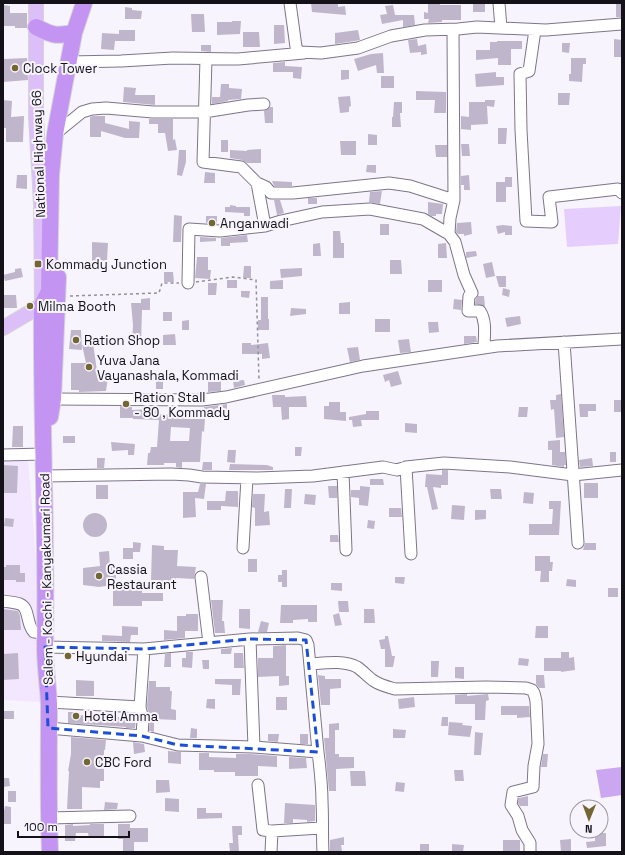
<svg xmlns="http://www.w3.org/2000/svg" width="625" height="855" font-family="'Space Grotesk',sans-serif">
<rect width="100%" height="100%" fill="#f8f4fd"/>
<path fill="#f2e7ff" d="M3 458H28L39 595 36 620 40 702 3 700Z"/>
<path fill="#e5cefe" d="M621 206 618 244 567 247 564 209Z"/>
<path fill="#cba6f1" d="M622 767V795L601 798 596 770Z"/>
<path fill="#c0b6cc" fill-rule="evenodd" d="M311 3H338V7L345 6 346 15 312 12Z
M428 3H440V5H461V20H442V22L428 23 429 19H424V12L428 13Z
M473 3H485V12H473Z
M616 3H621L622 17H616Z
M3 5 10 6V13H27V28H15V26H3Z
M393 5 395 15H414L415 25 403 27V20L382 24 380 15 387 14 385 6Z
M125 7 132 8V10L142 11 141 19H125Z
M191 14H204L205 32H192Z
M232 21H241L240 34 217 35V22H232Z
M274 25H284L285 43 274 44Z
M119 30H135V41H115L114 50 101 49 102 33 119 34Z
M358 30 360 40 348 42V41V42L335 44V33Z
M243 32H259L260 47H243Z
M417 39 418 46 426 44 427 54 421 55V52L410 53 408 40Z
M614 39 622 40V57H614Z
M497 41H522V49H511V65H498V58L476 60V50H490V42H497Z
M562 43H570L569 53 562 52Z
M201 45H211V52L201 51Z
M383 53 384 73H377L376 65 358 71 354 59 371 54Z
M27 58 28 80 3 82V59Z
M571 58H586V64H583L582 82 569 81V74H571Z
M285 62V66L302 67 301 79 293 78V72H273V63Z
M341 70H349V79L341 80Z
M496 72V77H504V85L476 87 475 74Z
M381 76H394V88H381Z
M221 84H229V88L242 89 241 99 228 100V101L212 104V95V97H220Z
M124 87 136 88 135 95H155V105L123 102Z
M416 91 446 92V113H434L435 100H416Z
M558 93H570L569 105H558Z
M350 96 351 106 349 107V112L340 113 338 97Z
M3 100 12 101 11 117 24 116 23 142H6V128H4Z
M485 100H495L494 107 487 106 488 124 471 125V130L461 129V116L469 117V102H485Z
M394 102H402V113H400L401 127H392V117H393Z
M270 107H273V123H265L264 111Z
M93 116H105V123L129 129V121L140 122 139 138H125L101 131V137H90V117Z
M149 119H173V140L175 139 177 150 168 151 165 133H158V124H149Z
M498 128H507L506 144H498Z
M368 134 377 135V145H368Z
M221 140H228V152H221Z
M340 141H356V155H341Z
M461 144H469L470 156H462Z
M435 145H447V157H436Z
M261 149V163H247L242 160 230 158V150L247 151V150Z
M179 150H186V162L182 176 177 175Z
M367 165H376V173L366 172Z
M205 172 215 173V183H204Z
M17 175H27V189L16 188Z
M469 175 470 190H464V185H461V176Z
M505 177H512V187H506V202H496V182H505Z
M272 181 292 182V186H274Z
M382 191 380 204 369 202 370 192Z
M308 198H317V204H308Z
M274 200H280L284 213 277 215Z
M428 202 443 204 442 214H436V216H431L428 214Z
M230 205 236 206V207H250V216H244V213L225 212V207H230Z
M174 215 182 216 181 242H173Z
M206 216H217V224L206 223Z
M471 222 472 234 464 236V234H458L456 232 457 223Z
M380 224H389V235H380Z
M503 225 512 226V235H505V232L498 234 496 226Z
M333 231H340L341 243H344V258H333Z
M247 235 248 242 230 243V246H221V238Z
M200 237 216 238V241L200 242Z
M92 242 108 243 107 261H92Z
M320 243 321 256H313V244Z
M446 243 447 258H438V244Z
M476 251 477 256 466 258V252Z
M197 257H208V270H211L210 279 195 278Z
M390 260H401L402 274H390Z
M492 262 495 276 486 278 483 264Z
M244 266H251V278H243Z
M21 268 23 277 5 281 3 275 15 272V269Z
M302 268V276L281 278 280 269Z
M164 272H173L174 282H164Z
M496 276H506V287H499Z
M227 280H237V288H227Z
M283 280V289H270V281Z
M428 280H442V292H428Z
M208 283H217L216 295H208Z
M503 288 510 290 509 297 502 295Z
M241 291H250L249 298 241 297Z
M3 295H16L17 308H3Z
M478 296H484L485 306 475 304 476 299Z
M261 297H268V319H269V330H258V320H261Z
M150 298V310H142L141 343H132L133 325 131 303H141V299Z
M454 299 462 300 461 310 453 309Z
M350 302V314H339V303Z
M291 308 306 309V314L290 316Z
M163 312H172V321H163Z
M520 316 521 324 507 327 505 318Z
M375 319H390V332H375Z
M189 320V330H182V321Z
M428 322H438L439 332 429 333Z
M71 330H81L82 350 69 349Z
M175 334 176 345H163V335Z
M464 336H476L477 342 464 344Z
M409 339 411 352 400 353 398 340Z
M93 343 98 378H108L106 391 79 392V390H71V363H86L82 345Z
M242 343H251V345L268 343 270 358 262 359V354H242Z
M358 347 360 360 350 362 347 348Z
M398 371 402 384 391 387 389 380 385 382 383 375Z
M208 380H221V391L208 392Z
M244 380 245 385 234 388 233 381Z
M156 381H163V389H156Z
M561 394 564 437 556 438 554 409 551 410 550 400H556V395Z
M272 395H285V397L306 396 307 407H289V419L282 420 281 407H273Z
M614 400H622V412H614Z
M329 402H340V412H346V421L324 419V406H329Z
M227 404V417H219V415L204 416V407Z
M579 404H596V411H588V417H580Z
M120 406 132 407V410L151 409V407H158V414L171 415V418L205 419 204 432 202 431 200 462H182V468L176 467V463H164V465H147L148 453H150L151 447H157L159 420 133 419V418H120ZM171 427 190 428 189 441H170Z
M519 407H528L527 417H518Z
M366 411H379V420H361L362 426 353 427 352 420H349V417L366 414Z
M405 423 417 424V433L405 432Z
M13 426H23V447H12Z
M63 436H75V443H63Z
M560 440V452H565L566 465H564V467L552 465V450H548V441Z
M111 442 135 444 134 455H128V450L112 451Z
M295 447H302L301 456H295Z
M228 450H236L235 463 227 462Z
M610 452H616V462H610Z
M97 458H105L104 468H97Z
M592 458 593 466 580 467 579 460Z
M203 462H212V470H202Z
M230 464 267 465 273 467V470H229Z
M3 465 18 466 17 493H3Z
M442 470H448V485H441V488L433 487 438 509 432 510 427 487H425L426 474 442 475Z
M370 479H383L384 485H370Z
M584 483H598V498H584Z
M200 484H206L204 499 195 498 196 517 183 518V492H198Z
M96 485H108V499H96Z
M328 486H337V498H329Z
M360 486 370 487 368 506 359 505V498L351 497V490H360Z
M285 489H292L291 508H284Z
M490 489H501L502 499H491Z
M226 491H238V507L221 506V510H207V501H225Z
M524 492 534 493 533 504 523 503Z
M253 494H265L264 512 269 511 270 525 255 526V508L252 507Z
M305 494 316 495 315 505 304 504Z
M549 501H561L559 535H529V524H552L553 509H549Z
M452 505 465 506 464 520 451 519Z
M389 508H401L402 517H389Z
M475 510H486V519L475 520Z
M83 525a12 12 0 1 1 24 0a12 12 0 1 1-24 0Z
M5 518 14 519 13 527 4 526Z
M368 520 375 521 374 529 367 528Z
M330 535H338L339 542H330Z
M133 542 141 543 140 552H133Z
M585 543H596V550H583Z
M152 545 164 546V550H178L177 566 196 567 194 579 176 578V586L159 585V580H151Z
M123 548H133V559H123Z
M109 551 110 566 116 565V584L142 583V593H163V601H142V606H113V585L99 587 83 585V568L100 566 99 552Z
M535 556H550V562H553L552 571H549V582H540L541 571H535Z
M248 559H257V572H248Z
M6 565H20V573H25V582H16V580H3V567H6Z
M282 570H287V587H282V582H278V575H282Z
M395 577H405L404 584 395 583Z
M567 579 576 580V587L566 586Z
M331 583H342V591L331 590Z
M608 588H618V597H608Z
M211 600H223L222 621H224L225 633H215Z
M338 601H348L349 612H339Z
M281 605H317V622H308V619L293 620V623H280Z
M3 609 18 611 20 616 21 630H3Z
M239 609H250V629L239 628Z
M364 609H374L375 623H364Z
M339 613 342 625 335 626 333 615Z
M186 614H198V631H185V638L164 640V630L177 631V616H186Z
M261 621 269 623 267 632H258Z
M122 626 138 627V635H131L130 642 102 641V635L122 636Z
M536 626H548V638H535Z
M385 636H388L392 656H395L393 667H385V649H381L379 640 385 639Z
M286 645V676H289V685L279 686V676L258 677V658H273V646Z
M232 648 231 654H221V649Z
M186 652H193L192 668 182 667V658H186Z
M561 652H569V658L574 657 575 670 561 672V671H544V658H561Z
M18 653 19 679 3 680V654Z
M171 653V667H164L165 654Z
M234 653H243L244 668H234Z
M519 658 529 659 528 666 518 665Z
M202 660H209V669H203Z
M431 661H439L438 677H431Z
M455 667H464V679L455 678Z
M318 675 325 676V679H341V688L330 689V705H321Z
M536 675H544L545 688H539L536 684Z
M215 679H241L240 695H232V685L215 684Z
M76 680 94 681V696H76Z
M149 681H156V687H170V691H172L171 709 176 710V720L154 719V732L149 731 150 719 147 706Z
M467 694V696L488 694 489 700 486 701 485 720H475V704H455V695Z
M276 697H287V710H276Z
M414 697 415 707 399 709 398 699Z
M207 699H215V709L206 708Z
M501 706H529L530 717 517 718V715H501Z
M3 711H14V719H3Z
M68 712H76V715L119 717V719L136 720 135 728H126V727L68 723Z
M442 717H448V726H441Z
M449 722 463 723 462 725 472 726 470 737 448 735Z
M339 723V730H335V754H339V757H354V768L336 769V791H329L324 738H329V724Z
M191 728 197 729V738H190Z
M393 729 406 730 405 738H393Z
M475 732 483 733 481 755H474Z
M268 734H279L278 742 268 741Z
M300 734H308V744H300Z
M71 737 106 740 105 750H104V781H100V788L82 787V809H67L69 771H68L71 754Z
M133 742 144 744 145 752 134 754Z
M168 751 181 752V764L168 763Z
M199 753H209V757L236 758V754H250L277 756V767L258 766V776H235V772H214V770H199Z
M543 754H548L547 767H541Z
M289 757 306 758 307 768 289 769Z
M454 770H463L464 781H455Z
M350 771H365L366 786H351Z
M3 778H9L10 786 3 787Z
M156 780H169L170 792 156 793Z
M396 782 405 783 404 792 395 791Z
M8 791H16V802H8Z
M528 796V806H520L518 803 519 798Z
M165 798 179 799V812L165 811Z
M105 802 118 803 117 809 104 810Z
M285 803 315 805V821L307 822V820L293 819V823H284Z
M5 806 11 807V824H3V811H4Z
M197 808H206V813H222V818L197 819Z
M73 824V826L90 825V824H104V838H89L88 833H76L75 841H65V825Z
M118 824H130V828H148V842H134V852H123V839H118Z
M232 826H242V835H238L239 852H230L229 843H233Z
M595 833H606V846L587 848 586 842 595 841Z
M344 837V845H341L342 851 330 852V840Z
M571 839V852H561L560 840Z
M503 840H520V852H503Z
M420 844H429V852H420Z
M452 844 464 845 463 852H452Z"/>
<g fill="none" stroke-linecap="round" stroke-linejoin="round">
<defs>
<path id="minor" d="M290 3 296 47 299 52 321 53 358 48 391 36 425 30 458 29 477 27 546 30 622 24
M499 3 501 28
M453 30 454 200 450 218 449 234 455 242 464 275 472 293 469 296 468 311H480C487 322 484 336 484 348
M535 30 529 71 520 74 521 130 526 221 552 222 549 197 618 189 622 193
M206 59 203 162 241 167 257 183 266 187 271 193H293L389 183 410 186 454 200
M68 62 121 61 173 58 238 59 304 53
M55 134 82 112 92 109 106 108 153 112H204L248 105 264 104
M257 183 265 226 281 221 322 212 370 209 423 219 449 234
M188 283 189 229 220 231 265 226
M564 342 578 543
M53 399 202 400 226 397 363 366 497 346 622 339
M3 455 44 454
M406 467 411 554
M343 472 346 550
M44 476 171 474 189 475 202 477 258 478 313 476 383 467 397 470 406 467 444 463 510 467 573 475 622 470
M243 548 247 478
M201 577 209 643
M3 601C8 602 14 602 20 604 30 608 26 625 34 632L46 633
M250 639 298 638 306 640 308 645 318 752
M45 647 144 649 250 639 254 747 318 752C320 768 322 785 322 802 323 819 322 834 323 852
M310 664C325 663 343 660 357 667 363 671 368 677 374 681 380 685 388 687 395 689L485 687 526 688 532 690 534 693 536 701 538 744 534 766 533 787 513 792 511 805 518 816 522 830 530 843V852
M49 702 140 707
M48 728 142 736 178 745 254 747
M142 736 143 720 140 707 144 649
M258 785 263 830 272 831 271 852
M49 818 130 816
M272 831 321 828"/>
<path id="major" d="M3 328 42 305 41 204 36 117V3"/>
<path id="highway" d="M36 27C54 36 55 36 74 33
M50 417 53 399 58 277
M50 852C48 803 49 753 49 704 48 685 45 666 45 647 47 533 41 419 42 305L49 291 51 175 55 134 74 33 84 3"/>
</defs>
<use href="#minor" stroke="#7e7589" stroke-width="13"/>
<use href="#major" stroke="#d5d4d6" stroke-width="16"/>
<use href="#highway" stroke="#d5d4d6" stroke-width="18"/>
<path stroke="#949099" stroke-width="1.5" stroke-dasharray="3 3" stroke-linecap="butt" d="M196 282 233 277 256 280 259 380
M70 296 159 293 162 283H179"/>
<use href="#minor" stroke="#fff" stroke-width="11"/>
<use href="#major" stroke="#dcbff8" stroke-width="14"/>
<use href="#highway" stroke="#c494f3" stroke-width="16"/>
</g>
<path fill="none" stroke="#1d4ed8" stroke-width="3" stroke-dasharray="8 5" stroke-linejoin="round" d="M250 639 306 640 318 752 178 745 142 736 48 728 45 647 144 649Z"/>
<g fill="#726633" stroke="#f8f4fd" stroke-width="1.5">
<circle cx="15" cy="68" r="4"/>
<circle cx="212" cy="223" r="4"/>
<rect x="34" y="260" width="8" height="8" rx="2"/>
<circle cx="30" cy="306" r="4"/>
<circle cx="76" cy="340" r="4"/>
<circle cx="89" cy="367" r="4"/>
<circle cx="126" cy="404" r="4"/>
<circle cx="99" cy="576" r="4"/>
<circle cx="68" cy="656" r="4"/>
<circle cx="76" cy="716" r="4"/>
<circle cx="87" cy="762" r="4"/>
</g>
<g text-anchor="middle" stroke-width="4" stroke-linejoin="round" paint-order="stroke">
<g font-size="13" fill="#151119" stroke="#f8f4fd" text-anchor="start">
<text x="23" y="73">Clock Tower</text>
<text x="220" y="228">Anganwadi</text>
<text x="46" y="269">Kommady Junction</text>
<text x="38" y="311">Milma Booth</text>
<text x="84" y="345">Ration Shop</text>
<text x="97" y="365">Yuva Jana<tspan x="97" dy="15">Vayanashala, Kommadi</tspan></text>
<text x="134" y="402">Ration Stall<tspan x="134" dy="15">- 80 , Kommady</tspan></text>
<text x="107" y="574">Cassia<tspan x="107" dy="15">Restaurant</tspan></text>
<text x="76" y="661">Hyundai</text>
<text x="84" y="721">Hotel Amma</text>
<text x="95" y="767">CBC Ford</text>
</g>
<g font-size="13" fill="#151119" stroke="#f8f4fd">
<text transform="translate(38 154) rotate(-92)" y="5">National Highway 66</text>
<text transform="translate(46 579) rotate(-91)" y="5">Salem - Kochi - Kanyakumari Road</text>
</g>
</g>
<rect width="625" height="855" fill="none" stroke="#151119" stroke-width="8"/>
<g transform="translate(589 819) rotate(181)"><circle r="19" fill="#f8f4fd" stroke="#9d99a2"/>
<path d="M0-3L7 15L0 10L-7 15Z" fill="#726633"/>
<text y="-6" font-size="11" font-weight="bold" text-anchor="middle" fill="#151119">N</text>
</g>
<path d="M18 831v6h111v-6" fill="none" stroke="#151119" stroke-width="2"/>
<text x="24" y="831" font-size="12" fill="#151119" stroke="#f8f4fd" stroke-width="3" paint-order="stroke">100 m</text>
</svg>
